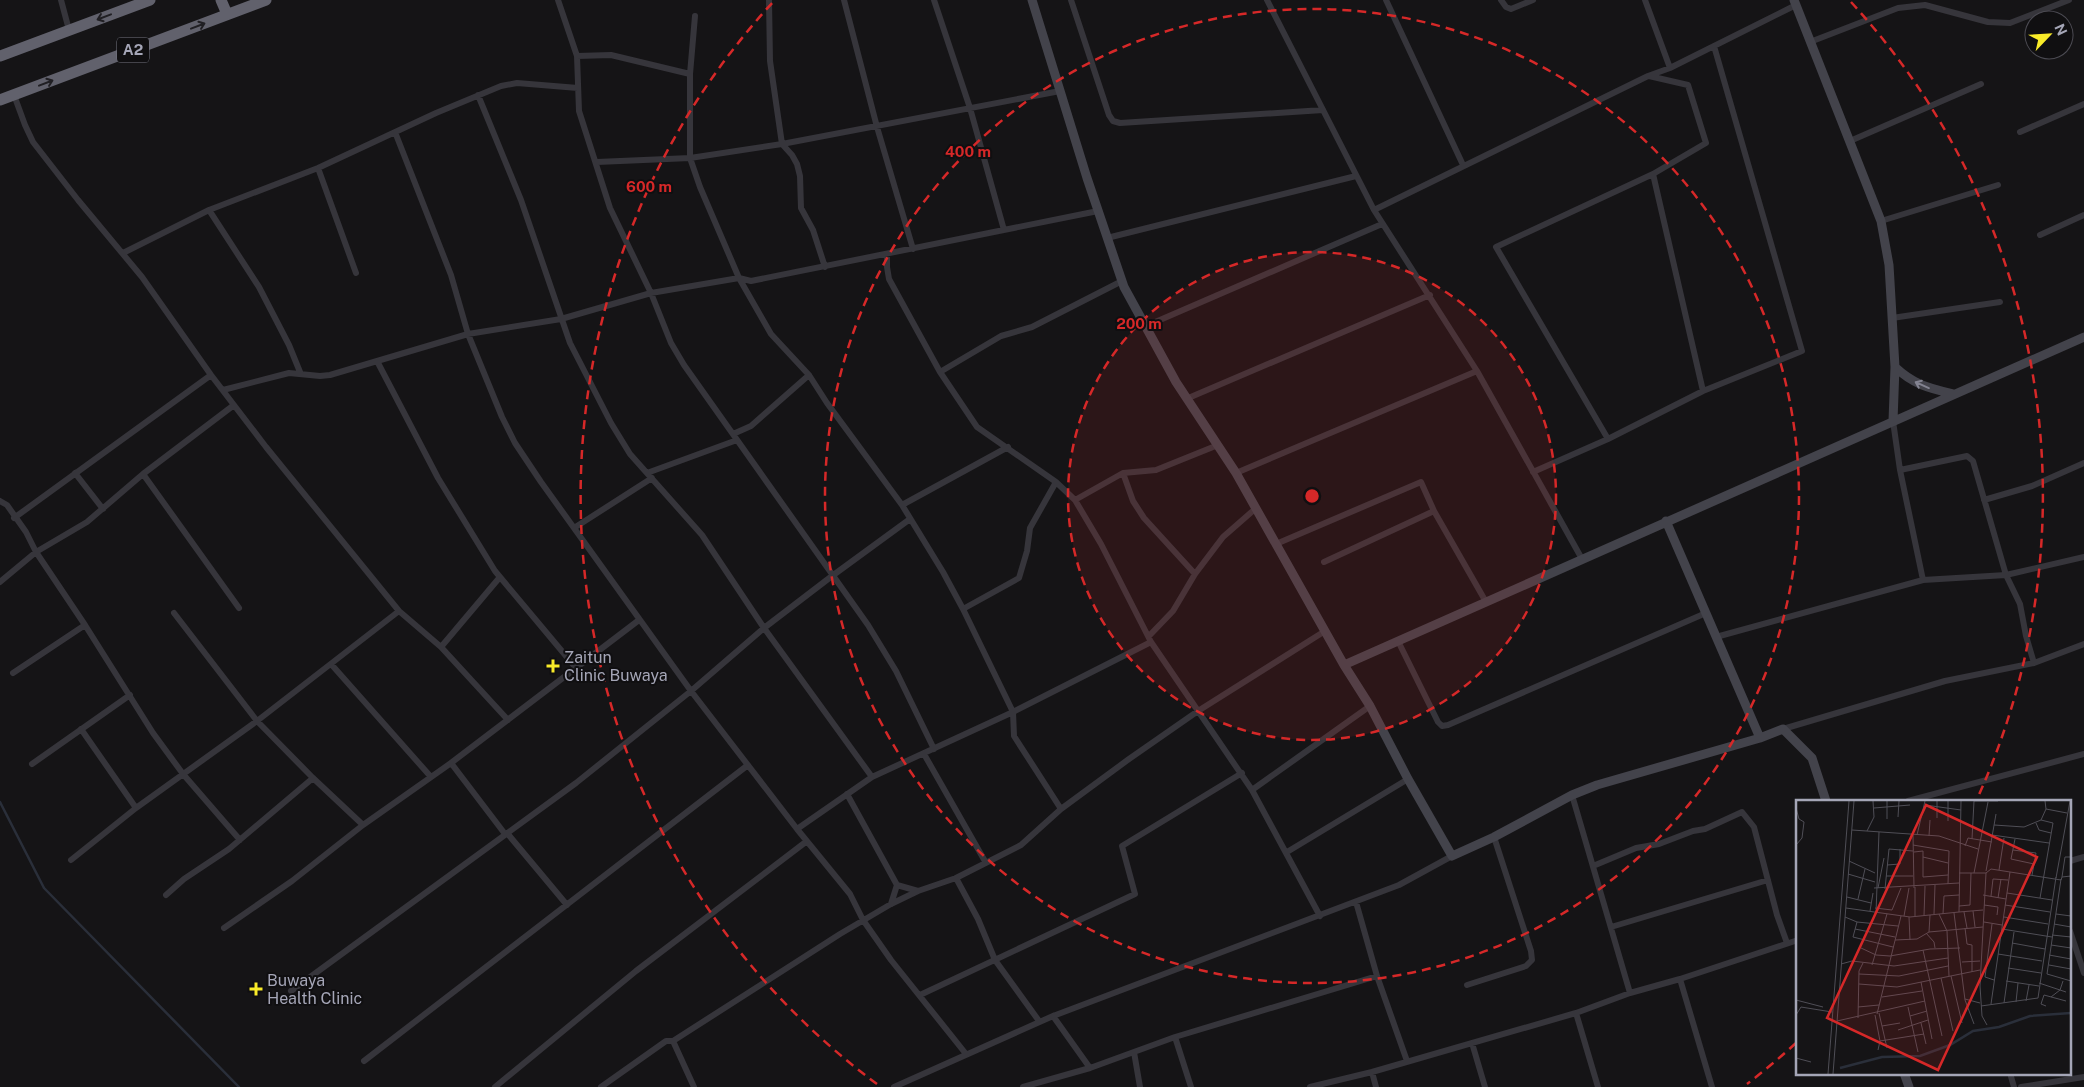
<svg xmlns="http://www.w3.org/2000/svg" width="2084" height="1087" font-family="'Public Sans',sans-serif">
<rect width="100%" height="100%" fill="#151416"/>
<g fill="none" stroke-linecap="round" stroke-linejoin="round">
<path stroke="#2a2f3a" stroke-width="2.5" d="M0 802 44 888 239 1087"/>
<path stroke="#36353b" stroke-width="6" d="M61 0 69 30
M558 0 577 56 579 111 610 208 651 293 671 343 684 365 868 625 896 671 934 749
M769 0 770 61 782 144 792 155 797 164 800 176 801 208 813 230 825 267
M844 0 877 127 913 249
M934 0 970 108 1004 230
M1071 0 1109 115 1113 121 1120 123 1323 110
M1267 0 1374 210 1477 371 1582 559
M1386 0 1463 165
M1501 0 1506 7 1511 9 1533 0
M1645 0 1670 68
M695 16 690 74V158L700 187 739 278 771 334 809 375 827 403 902 505 943 572 963 609 1013 712 1014 736 1061 809
M1810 42 1898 8 1925 5 1988 22 2010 23 2069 0
M577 56 611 55 690 74
M1649 76 1688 85 1706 143 1653 174 1703 391
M14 95 25 125 33 142 78 200 142 277 211 375 266 447 399 611 441 647 508 720
M478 95 521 200 570 343 611 423 630 454 702 535 764 628 872 777
M395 132 451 275 468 334 502 417 515 443 541 482 691 691 797 829 850 894 863 920 891 960 966 1054
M2020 132 2084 104
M1850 141 1981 84
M597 162 690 158 782 144 1060 91
M318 168 356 273
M209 210 259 287 289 345 300 372
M1374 210 1648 76 1670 68 1796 5
M1881 221 1998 185
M2040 235 2084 215
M1107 238 1356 176
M123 253 209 210 318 168 436 113 501 86 517 83 578 88
M887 254V267L889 279 940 372 977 427 1056 482 1075 500 1101 544 1151 642 1252 790 1320 916
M1892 318 2000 302
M1146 326 1382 224
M377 361 438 478 495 571 576 668
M940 372 1001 336 1032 327 1122 281
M223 390 289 373 320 376 330 375 468 334 561 319 651 293 739 278 751 281 1098 211
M1186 399 1430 295
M1893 421 1900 470 1923 580
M733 434 751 426 809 375
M1608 439 1496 247 1653 174
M1900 470 1967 456 1973 461 2006 575 2020 604 2026 636 2034 663
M1533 472 1608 439 1703 391 1802 351 1714 46
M75 473 103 509
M647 473 737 440
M1123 473 1133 501 1144 518 1195 574
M1236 473 1477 371
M143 474 239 608
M1075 500 1123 473 1156 470 1218 445
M1984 500 2032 486 2084 463
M0 501 7 505 26 532 36 552 85 625 153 733 183 774 240 840
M902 505 1008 447
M14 518 211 375
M574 528 652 478
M1276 544 1421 482 1434 511 1486 602
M1324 562 1434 511
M0 582 36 552 87 522 143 474 234 405
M963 609 1019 578 1027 551 1030 528 1056 482
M174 613 257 721 313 778 363 825
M1149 636 1173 611 1195 574 1223 537 1255 509
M1716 637 1923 580 2006 575 2084 557
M1398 641 1438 722 1442 726 1448 725 1706 613
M441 647 500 577
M331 664 431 777
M13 673 85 625
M81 729 136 808
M1783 729 1945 681 2034 663 2084 644
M924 754 986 863
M451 763 505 834
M32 764 130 695
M1252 790 1370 706
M847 794 897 885 918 891
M1572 795 1630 993
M1908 801 2084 754
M797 829 872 777 1013 712 1151 642
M507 833 567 905
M1287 852 1408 779
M71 860 136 808 257 721 399 611
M2070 861 2084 857
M1593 866 1636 848 1659 844 1693 831 1705 829 1742 812 1754 827 1777 915 1787 943
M956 878 978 919 995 960 1039 1021
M166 895 184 879 229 849 313 778
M1356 902 1377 976 1407 1061
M891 904 897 885
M1611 927 1768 880
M224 928 292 881 363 825 451 763 639 620
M2070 931 2084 973
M1680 979 1712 1087
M1467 985 1526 966 1532 960 1531 951 1494 837
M291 991 576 783 691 691 764 628 832 576 910 519
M920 995 1135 894 1122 846 1242 773
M1576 1013 1598 1087
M1053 1016 1090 1068
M1175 1037 1191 1087
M673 1041 694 1087
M1472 1043 1485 1087
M1134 1052 1140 1087
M364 1061 748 765
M1372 1072 1376 1087
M2010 1073 2014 1087
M495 1087 636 971 807 841
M601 1087 666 1041H673L840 934 891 904 918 891 956 878 1021 845 1061 809 1129 759 1198 711 1325 631
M894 1087 1053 1016 1399 885 1452 856
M1023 1087 1090 1068 1175 1037 1377 976
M1310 1087 1372 1072 1576 1013 1630 993 1680 979 1798 940
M2021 1087 2084 1077"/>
<path stroke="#43434b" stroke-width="9" d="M1032 0 1087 178 1124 287 1176 382 1236 473 1344 665 2084 337
M1794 0 1881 221 1889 265 1895 367 1893 421
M1895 367C1914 385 1929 388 1954 394
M1666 521 1760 738 1783 729 1812 758 1826 801
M1344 665 1370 706 1408 779 1452 856 1494 837 1572 795 1597 785 1760 738
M1904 1073 1909 1087"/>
<path stroke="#61616c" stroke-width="11" d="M221 0 227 14
M0 56 150 0
M0 100 266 0"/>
</g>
<defs><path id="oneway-shaft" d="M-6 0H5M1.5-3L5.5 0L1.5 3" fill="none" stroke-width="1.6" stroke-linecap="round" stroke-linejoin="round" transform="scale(1.25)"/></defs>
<g stroke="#201f23">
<use href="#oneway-shaft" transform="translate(104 17) rotate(159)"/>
<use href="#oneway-shaft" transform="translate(198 26) rotate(-21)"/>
<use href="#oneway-shaft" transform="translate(46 83) rotate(-21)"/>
</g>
<use stroke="#838391" href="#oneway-shaft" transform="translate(1922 385) rotate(-156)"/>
<circle cx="1312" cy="496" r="244" fill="#d62828" fill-opacity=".12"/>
<g fill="none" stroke="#d62828" stroke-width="2.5" stroke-dasharray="9 6">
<circle cx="1312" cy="496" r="244"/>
<circle cx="1312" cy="496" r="487"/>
<path d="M1796 1043A731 731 0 0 1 1747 1084M877 1084A731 731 0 0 1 773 2M1851 2A731 731 0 0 1 1977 799"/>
</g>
<g fill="#f9eb29" stroke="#100f11" stroke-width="2">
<path d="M550.5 658.5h5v5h5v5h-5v5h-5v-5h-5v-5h5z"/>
<path d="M253.5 981.5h5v5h5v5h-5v5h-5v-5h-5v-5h5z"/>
</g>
<g text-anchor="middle" stroke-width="4" stroke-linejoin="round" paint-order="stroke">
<rect fill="#100f11" stroke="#787985" stroke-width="1" x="117" y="37.5" width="32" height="25" rx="4"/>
<g font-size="15" font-weight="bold" fill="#a5a6b7">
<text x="133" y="55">A2</text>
</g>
<g font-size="16" fill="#a5a6b7" stroke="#100f11" text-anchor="start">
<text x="564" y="663">Zaitun<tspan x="564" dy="18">Clinic Buwaya</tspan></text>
<text x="267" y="986">Buwaya<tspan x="267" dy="18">Health Clinic</tspan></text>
</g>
</g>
<g transform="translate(1796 800)">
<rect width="275" height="275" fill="#151416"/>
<path fill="none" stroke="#2a2f3a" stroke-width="2.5" d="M44 268 86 257 124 256 154 245 177 231 203 227 234 216 275 213"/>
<path fill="none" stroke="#4f4e56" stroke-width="1" d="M178 1H202M249 1 250 9 271 13M129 5 165 10M0 8 3 19 8 22 6 38 0 45M78 8 114 5M102 17 103 1M141 18V1M91 19V1M152 21V1M240 23 243 30 255 33M198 25 228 27 245 20 250 9M56 30 143 36 182 49M71 31 78 17 77 1M117 35 118 88M121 35 129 1M196 35 253 43M133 36 134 20M176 39 178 1M219 39 215 59 238 64M117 45 153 51 152 84M169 46 172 38 196 42M217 50 240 53 236 75M118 52 127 51V57L152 63M127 57V77L152 75M53 61 79 73M91 65 104 64V49M203 70 208 38M190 71 200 14M163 73H190L195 69 265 80 266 77 275 76M178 73 192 2M190 73 184 186 186 216 191 225M52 74 79 82M90 76H117M266 77 269 57H275M260 78 274 1M265 79 251 174 275 181M78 88 163 83M82 88 88 58M89 89 93 49 117 51M211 93 256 100M187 95 210 99M195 96 197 79 212 80M51 97 75 103M202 98 205 79M244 98 257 23 245 20M62 99 69 69M188 105 202 107 201 115M209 105 254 112M163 106 174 105 175 73M50 108 114 117 163 112 165 1M79 108 96 110 105 88M74 111 77 93M177 111 179 127M163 112 187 110M168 112 171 128M80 113 83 32M158 113 169 200 178 224M138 114 139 85M143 114 151 131M147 114 148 96 163 95M260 114 275 116M108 116 113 88M119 116V87M128 116 129 86M49 117 61 122 57 137 97 147M113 117 114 140M208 117 252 124M61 122 102 126M188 122 206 125M196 124 189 177 198 180M258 124 275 127M169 128 171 144 176 145V172M59 129 99 137M206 129 256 137M151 131 153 176M133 132 134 115M130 133 138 142 139 148M256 135 275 137M99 140 121 139 133 132 187 127M216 143 249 149M255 145 275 148M65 148 80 155 94 156 134 149 164 148M127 150 146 236M202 154 246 161M253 155 275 159M166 162 184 161M45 164 56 161 98 166 152 158M76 165 91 114M253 165 275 169M212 168 245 173M63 174 103 176 152 166M155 176 166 223M145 178 157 231M210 181 243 186M125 182 136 239M243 183 270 192M63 184 101 187 184 170M86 197 126 191M255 197 264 190 267 181M169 199 184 203M0 200 27 207M230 201 233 185M220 202 222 183M208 203 218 132M195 204 214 72M185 206 242 198 260 77M250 206 245 204 248 195 270 201M62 207 83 205M112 207 122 252M83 213 91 248M81 214 105 116M0 215 5 207 36 212M79 215 84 241 82 250M114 216 131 211M62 218 63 171 67 163M41 221 129 201M125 223 130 244M86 226 104 223M102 230 132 220M84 241 128 234M0 258 15 262M32 274 53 1M37 274 58 1"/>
<path fill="#d62828" fill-opacity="0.15" stroke="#d62828" stroke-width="2.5" d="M130 5 241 57 142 270 31 218Z"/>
<rect width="275" height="275" fill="none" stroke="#a5a6b7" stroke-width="2.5"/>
</g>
<circle cx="1312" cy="496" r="8" fill="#d62828" stroke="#100f11" stroke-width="2.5"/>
<g font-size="15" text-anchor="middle" font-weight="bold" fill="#d62828" stroke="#100f11" stroke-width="4" stroke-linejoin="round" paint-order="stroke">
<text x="968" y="157">400 m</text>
<text x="649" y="192">600 m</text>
<text x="1139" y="329">200 m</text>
</g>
<g transform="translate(2049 35) rotate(65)"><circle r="24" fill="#100f11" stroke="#4c4b53"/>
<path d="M0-4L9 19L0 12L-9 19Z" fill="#f9eb29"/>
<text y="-8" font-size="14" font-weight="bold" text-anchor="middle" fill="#a5a6b7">N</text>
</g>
</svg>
